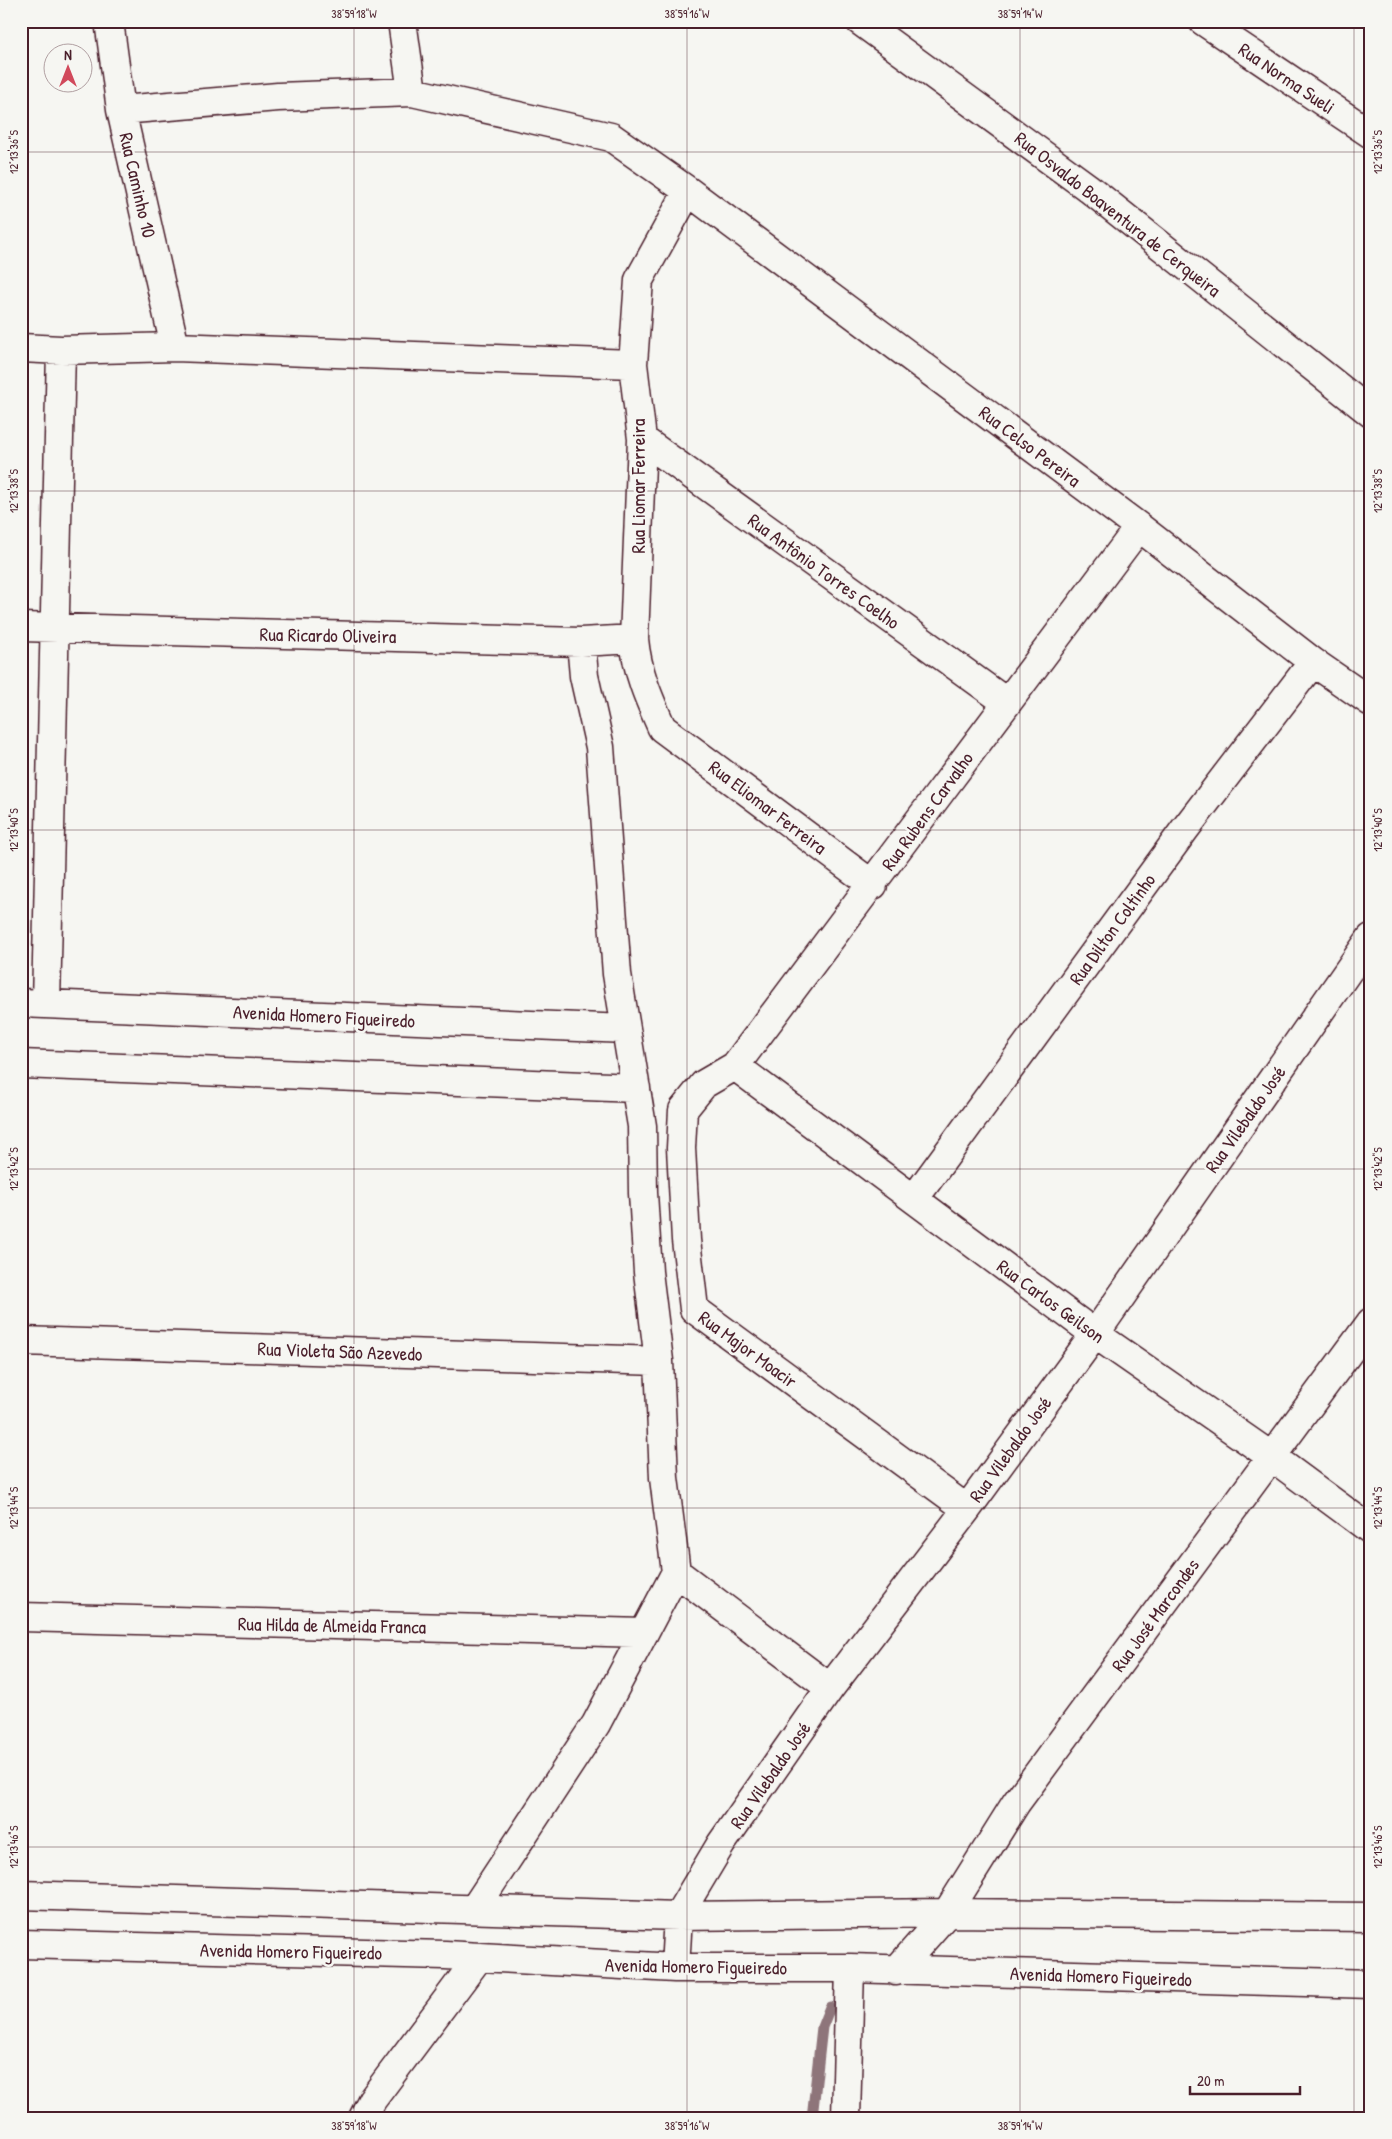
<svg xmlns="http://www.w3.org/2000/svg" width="1392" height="2139" font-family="'Patrick Hand',sans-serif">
<rect width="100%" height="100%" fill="#f6f6f2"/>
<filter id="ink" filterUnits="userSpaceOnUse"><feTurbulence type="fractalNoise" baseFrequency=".02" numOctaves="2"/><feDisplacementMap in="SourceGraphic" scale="10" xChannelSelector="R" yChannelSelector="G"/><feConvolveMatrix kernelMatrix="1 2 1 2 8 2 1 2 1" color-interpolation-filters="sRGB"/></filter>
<g filter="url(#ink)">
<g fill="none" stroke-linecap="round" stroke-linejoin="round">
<path stroke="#8e747a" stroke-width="11" d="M812 2118 822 2027 830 2007"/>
<defs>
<path id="minor" d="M109 21 121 110 175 347
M402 21 412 92
M860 21 1087 187 1371 413
M1203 21 1371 134
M121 110 278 97 412 92 611 137 688 191 1139 527 1313 662 1371 702
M688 191 639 280 633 364 642 439 634 639C637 672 649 699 662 728L873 885
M21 348 61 350 175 347 633 364
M642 439 1006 702
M21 627 581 642 634 639
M21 1003 626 1029
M46 1004 61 350
M21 1064 636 1088
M735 1066 1095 1334 1272 1457 1371 1530
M914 1199 1185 829 1313 662
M21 1341 659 1361
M967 1509 694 1309 686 1240 681 1148 683 1110 704 1084 735 1066C871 887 1003 706 1139 527
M676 1572 830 1688
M21 1617 644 1633
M21 1895 678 1916 947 1913 1371 1917
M475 1908 596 1724 676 1572 664 1478 659 1361 648 1272 643 1193 642 1126 617 974 600 747 584 676 581 642
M21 1944 445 1955 675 1968H850L1371 1984
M675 1968 678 1916 721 1844 830 1688 967 1509 1095 1334 1371 938
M896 1971 947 1913 1016 1803 1371 1322
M363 2118 372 2100 479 1957
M846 2118 850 1968"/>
</defs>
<use href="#minor" stroke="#4a1f2b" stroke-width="31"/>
<use href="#minor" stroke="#f6f6f2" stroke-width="28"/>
</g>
</g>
<path fill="none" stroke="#4a1f2b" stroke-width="1" stroke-opacity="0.45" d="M354 21V2118M687 21V2118M1020 21V2118M1354 21V2118M21 152H1371M21 491H1371M21 830H1371M21 1169H1371M21 1508H1371M21 1847H1371"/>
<g text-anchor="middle" stroke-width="5" stroke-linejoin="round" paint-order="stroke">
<g font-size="19" fill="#4a1f2b" stroke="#f6f6f2">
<text transform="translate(1287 78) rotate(34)" y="7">Rua Norma Sueli</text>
<text transform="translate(138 185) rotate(77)" y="7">Rua Caminho 10</text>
<text transform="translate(1118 214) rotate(38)" y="7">Rua Osvaldo Boaventura de Cerqueira</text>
<text transform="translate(1030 446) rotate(37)" y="7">Rua Celso Pereira</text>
<text transform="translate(638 486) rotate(-90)" y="7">Rua Liomar Ferreira</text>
<text transform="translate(824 571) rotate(36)" y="7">Rua Antônio Torres Coelho</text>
<text transform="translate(328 635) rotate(1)" y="7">Rua Ricardo Oliveira</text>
<text transform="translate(768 807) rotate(37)" y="7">Rua Eliomar Ferreira</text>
<text transform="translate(927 811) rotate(-54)" y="7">Rua Rubens Carvalho</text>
<text transform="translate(1112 929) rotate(-54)" y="7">Rua Dilton Coltinho</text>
<text transform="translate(324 1016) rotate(3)" y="7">Avenida Homero Figueiredo</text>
<text transform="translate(1245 1119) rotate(-55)" y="7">Rua Vilebaldo José</text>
<text transform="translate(1051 1301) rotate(36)" y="7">Rua Carlos Geilson</text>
<text transform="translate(748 1349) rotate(36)" y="7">Rua Major Moacir</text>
<text transform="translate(340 1351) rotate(2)" y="7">Rua Violeta São Azevedo</text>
<text transform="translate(1010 1449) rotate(-54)" y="7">Rua Vilebaldo José</text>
<text transform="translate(1155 1615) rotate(-54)" y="7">Rua José Marcondes</text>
<text transform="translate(332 1625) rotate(1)" y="7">Rua Hilda de Almeida Franca</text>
<text transform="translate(770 1775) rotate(-55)" y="7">Rua Vilebaldo José</text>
<text transform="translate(291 1951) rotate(1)" y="7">Avenida Homero Figueiredo</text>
<text transform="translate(696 1966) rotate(1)" y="7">Avenida Homero Figueiredo</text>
<text transform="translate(1101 1976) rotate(2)" y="7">Avenida Homero Figueiredo</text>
</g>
</g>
<rect width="1392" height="2139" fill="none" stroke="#f6f6f2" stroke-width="55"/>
<g transform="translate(68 68)"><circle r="24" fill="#f6f6f2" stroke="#b1a0a2"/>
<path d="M0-4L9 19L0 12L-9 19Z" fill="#d1495b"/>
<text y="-8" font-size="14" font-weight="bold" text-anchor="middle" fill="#4a1f2b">N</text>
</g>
<path d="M1190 2086v8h110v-8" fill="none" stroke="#4a1f2b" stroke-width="2.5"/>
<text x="1197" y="2086" font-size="15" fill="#4a1f2b" stroke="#f6f6f2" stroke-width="4" paint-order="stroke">20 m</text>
<rect x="28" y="28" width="1336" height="2084" fill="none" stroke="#4a1f2b" stroke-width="2"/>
<g font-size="12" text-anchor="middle" fill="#4a1f2b">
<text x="354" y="18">38°59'18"W</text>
<text x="687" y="18">38°59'16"W</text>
<text x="1020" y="18">38°59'14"W</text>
<text transform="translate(14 152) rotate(-90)" y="4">12°13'36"S</text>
<text transform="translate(1378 152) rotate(-90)" y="4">12°13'36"S</text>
<text transform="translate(14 491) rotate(-90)" y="4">12°13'38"S</text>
<text transform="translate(1378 491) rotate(-90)" y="4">12°13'38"S</text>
<text transform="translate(14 830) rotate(-90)" y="4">12°13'40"S</text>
<text transform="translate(1378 830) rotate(-90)" y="4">12°13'40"S</text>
<text transform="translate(14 1169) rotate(-90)" y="4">12°13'42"S</text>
<text transform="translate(1378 1169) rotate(-90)" y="4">12°13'42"S</text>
<text transform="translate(14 1508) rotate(-90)" y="4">12°13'44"S</text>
<text transform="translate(1378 1508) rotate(-90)" y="4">12°13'44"S</text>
<text transform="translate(14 1847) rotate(-90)" y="4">12°13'46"S</text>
<text transform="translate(1378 1847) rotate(-90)" y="4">12°13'46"S</text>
<text x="354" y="2130">38°59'18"W</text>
<text x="687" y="2130">38°59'16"W</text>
<text x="1020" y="2130">38°59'14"W</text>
</g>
</svg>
